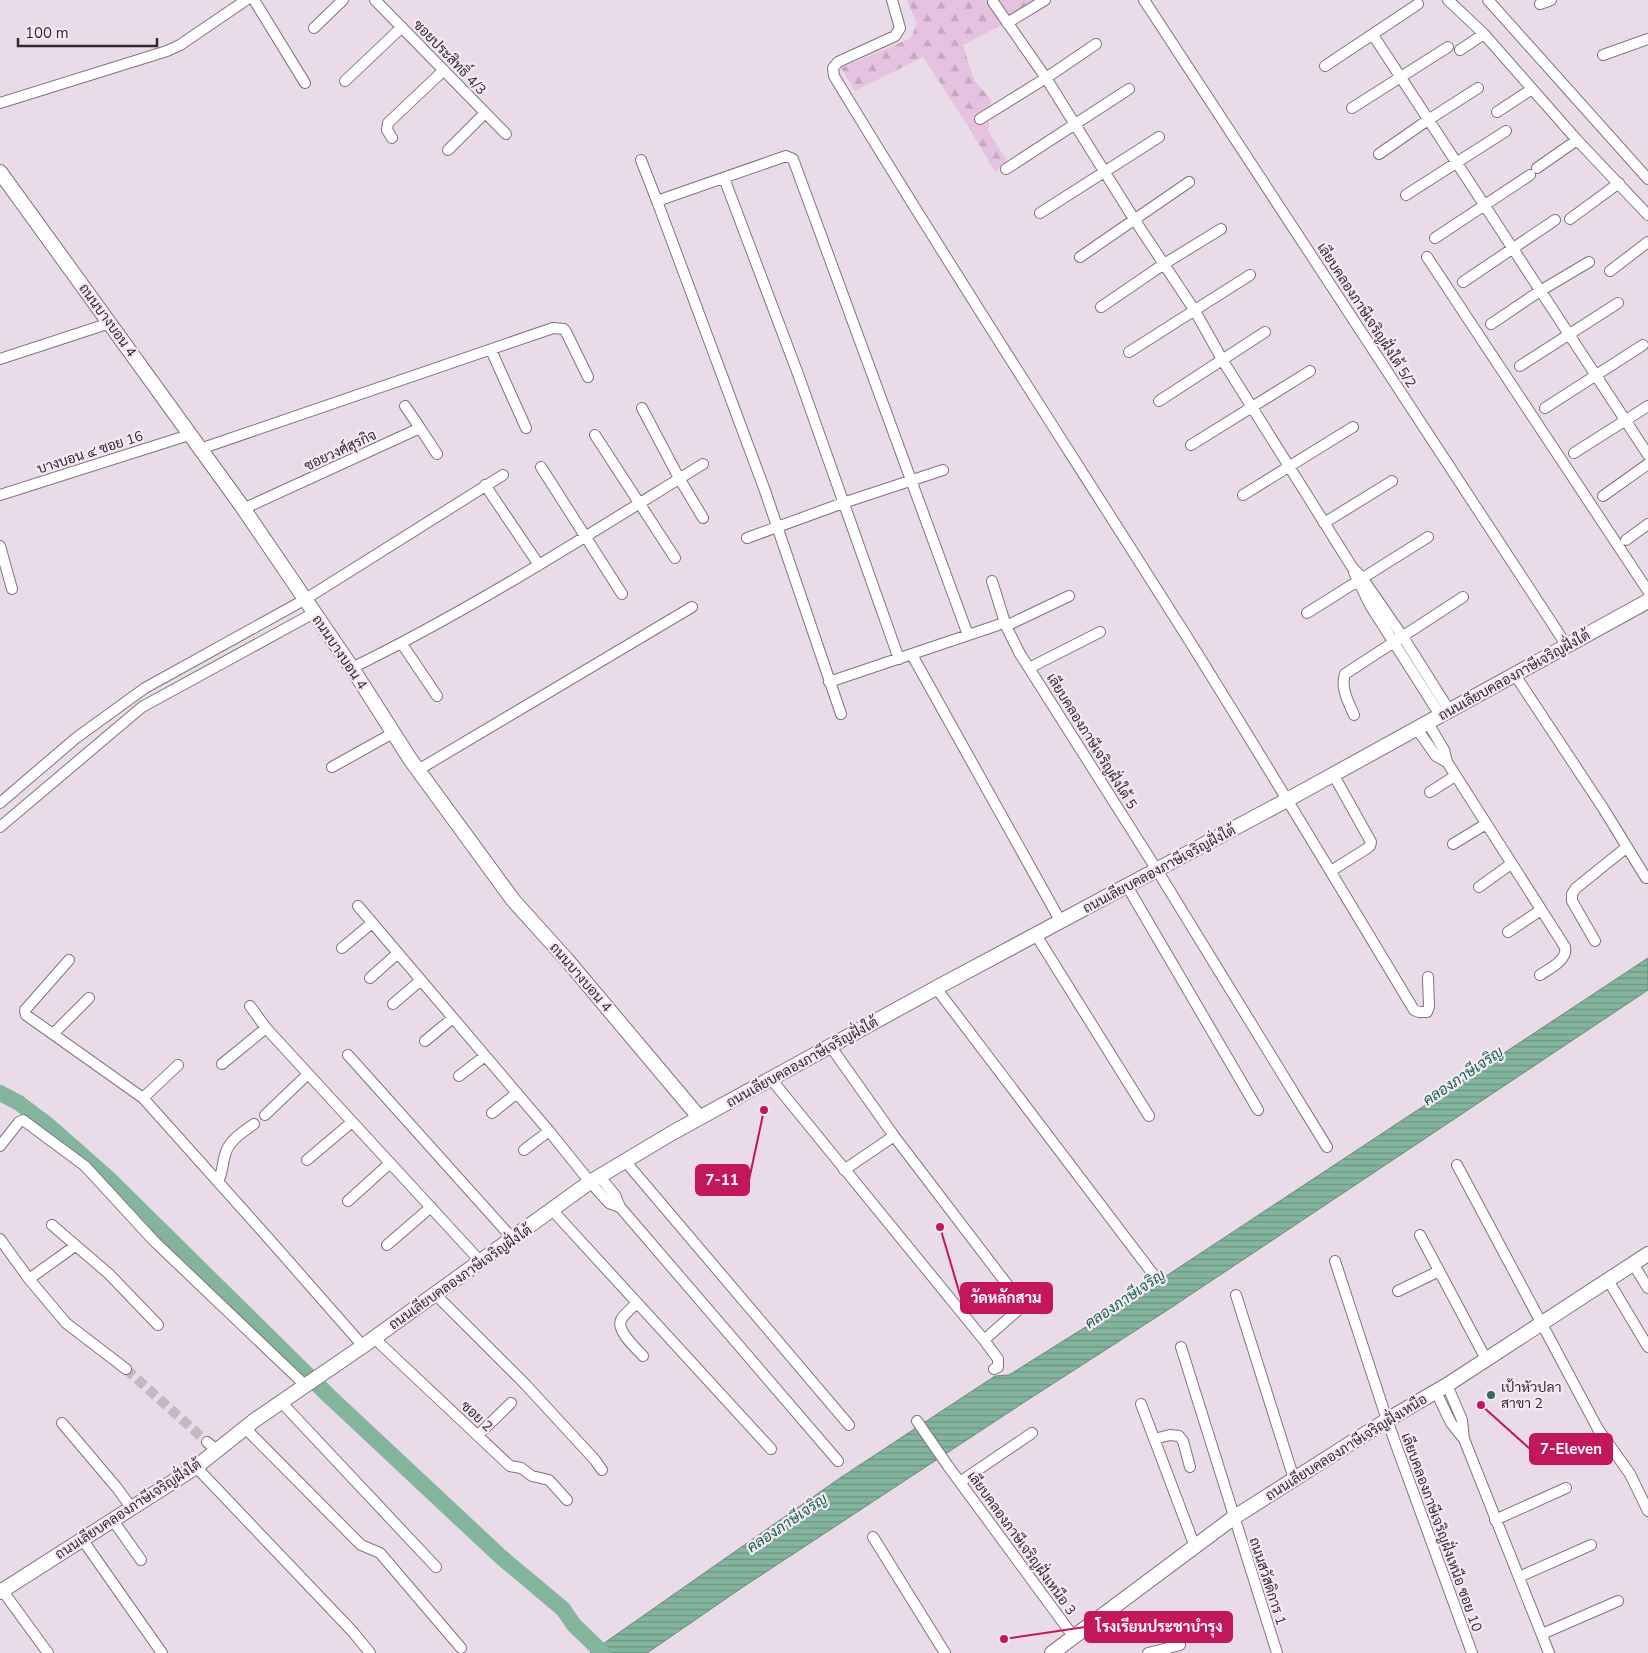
<svg xmlns="http://www.w3.org/2000/svg" width="1648" height="1653" font-family="'Nunito Sans',Sarabun,sans-serif">
<defs>
<pattern id="forest-firs" width="22" height="20" patternUnits="userSpaceOnUse" patternTransform="scale(1.25)"><rect width="22" height="20" fill="#e5c2e0"/><path d="M5 1l3.5 6h-7zM16 11l3.5 6h-7z" fill="#c5a7c1"/></pattern>
<pattern id="water-rules" width="6" height="5" patternUnits="userSpaceOnUse" patternTransform="scale(1.25)"><rect width="6" height="5" fill="#83b49d"/><path d="M0 2.5h6" fill="none" stroke="#6c9381"/></pattern>
</defs>
<rect width="100%" height="100%" fill="#e9dbe7"/>
<path fill="url(#forest-firs)" d="M907 0H1050L963 45 974 80 991 100 988 131 1007 161 995 172 970 129 923 57 855 91 841 68 911 38 917 23Z"/>
<path fill="url(#water-rules)" stroke="#6b8b7d" d="M1648 958V990L1166 1311 1026 1401 743 1587 647 1653H590L840 1478 995 1376 1009 1375 1151 1286Z"/>
<g fill="none" stroke-linecap="round" stroke-linejoin="round">
<path stroke="#83b49d" stroke-width="16" d="M0 1093 19 1103 48 1125 108 1178 329 1396 501 1557 563 1609 574 1625 603 1653"/>
<path stroke="#c4b8c3" stroke-width="10" stroke-dasharray="10 5" stroke-linecap="butt" d="M126 1369 207 1442"/>
<defs>
<path id="street" d="M254 0 305 83
M375 0 506 134
M892 0 900 28 895 36 838 62 833 68 834 76C948 265 1069 450 1187 637 1264 760 1339 885 1414 1010L1419 1012H1427L1429 1007 1428 977
M1144 0 1567 646
M1448 0 1484 34 1577 140 1648 215
M1488 0 1648 179
M993 2 1046 78 1134 219 1195 311 1223 361 1352 567 1363 579 1403 637 1449 710
M1540 4 1551 0
M1007 23 1045 0
M314 28 343 0
M1373 35 1648 455
M1460 50 1484 34
M1603 55 1648 39
M1325 66 1418 4
M345 81 402 27
M0 103 167 51 180 45 246 0
M1352 108 1448 47
M1497 112 1532 89
M980 119 1046 78 1096 44
M392 138 387 130 388 123 444 70
M448 150 485 113
M1379 154 1428 120 1478 88
M641 160 657 201 786 156 793 159 968 635
M1537 168 1577 140
M1006 169 1129 89
M724 178 798 374 899 659
M1406 195 1506 131
M657 201 764 488 841 714
M1040 213 1159 137
M1570 219 1619 183
M1435 238 1530 175
M1080 257 1189 182
M1427 257 1648 591
M1610 271 1648 242
M1463 282 1555 220
M1101 307 1164 264 1221 229
M1491 324 1540 291 1589 262
M491 350 526 428
M1129 352 1250 275
M0 359 110 323
M1520 366 1618 303
M1159 401 1265 332
M405 406 420 428
M642 408 679 478 703 518
M1545 408 1643 345
M595 435 675 558
M1191 445 1310 371
M200 449 553 328 564 329 566 332 588 377
M1574 453 1648 406
M541 467 622 594
M485 485 539 565
M0 495 189 435
M1243 495 1353 427
M1603 496 1648 464
M243 509 420 428 437 454
M1324 523 1392 481
M747 538 843 503 943 470
M1626 540 1648 524
M0 546 12 589
M1354 572 1370 605 1440 715
M992 581 1006 626
M1307 613 1428 537
M1100 632 1029 668 1157 870 1327 1147
M402 644 437 696
M912 655 1061 922
M352 668C474 608 588 535 703 464
M1029 668 1020 654 1006 626 1069 596
M1515 675 1603 808 1646 878
M829 682 998 625
M1354 715C1349 703 1340 688 1345 674L1463 597
M1428 723 1444 750 1447 762 1565 947C1568 960 1549 969 1540 975
M1417 729 1436 756 1447 762
M332 767 393 733
M418 770 692 607
M1430 792 1455 776
M0 803 76 738 145 688 304 600 503 475
M0 827 142 707 314 613
M1453 844 1486 824
M1331 871 1366 849 1370 846 1371 842 1333 774
M1127 886 1258 1110
M1479 887 1511 864
M358 906 549 1131 590 1182 609 1203 620 1207
M1508 932 1541 910
M1036 935 1149 1116
M1595 941 1572 901V894L1576 888 1627 847
M342 948 372 923
M69 960 25 1010 26 1015 143 1098 270 1240 363 1346
M370 978 398 953
M936 988 1156 1278
M393 1004 421 980
M250 1006 266 1028 481 1262
M53 1034 89 998
M425 1041 453 1018
M831 1047 894 1136 1019 1300 1020 1307 1017 1311 984 1340
M348 1055 513 1239
M222 1064 266 1028
M459 1076 485 1056
M771 1079 984 1340 998 1359V1367L994 1369
M143 1098 178 1065
M492 1113 517 1093
M265 1115 308 1074
M0 1146 19 1122 23 1120 85 1166 154 1241 306 1386
M524 1150 549 1131
M307 1160 352 1122
M625 1161 849 1425
M1457 1165 1598 1429 1630 1474 1648 1511
M844 1170 894 1136
M600 1177 615 1195 620 1207 838 1461
M218 1181C223 1172 222 1165 225 1155 228 1141 243 1132 254 1124
M348 1201 389 1164
M553 1211 771 1449
M52 1225 109 1274 158 1325
M1420 1235 1486 1359
M0 1239 29 1279 66 1323 126 1369
M387 1245 431 1207
M1335 1261 1387 1420 1472 1653
M1633 1264 1648 1288
M29 1279 75 1246
M1608 1280 1648 1347
M1398 1291 1439 1271
M436 1295 525 1384 595 1460 602 1470
M1236 1295 1294 1479
M637 1303C632 1308 624 1314 621 1320 616 1331 637 1349 643 1356
M374 1338 510 1466 521 1468 532 1476 549 1480 567 1500
M1181 1347 1277 1653
M1447 1385 1462 1420 1464 1439 1549 1653
M1436 1392 1451 1423 1463 1438
M281 1402 436 1567
M1141 1404 1195 1547
M917 1421 948 1466 1073 1636
M62 1423 117 1488 131 1507
M245 1428 361 1545 380 1553 461 1648
M478 1435 511 1403
M1154 1439 1170 1435 1179 1436 1183 1441 1190 1467
M207 1442 218 1451
M196 1467 353 1632 370 1653
M960 1482 1032 1433
M112 1519 141 1560
M1495 1520 1566 1488
M873 1537 945 1653
M82 1539 162 1653
M1519 1577 1591 1545
M2 1590 48 1653
M1542 1634 1618 1601
M1148 1653 1180 1645"/>
<path id="secondary" d="M0 172 241 505 352 668 410 759 513 900 567 960 699 1117
M0 1592 196 1467 255 1420 363 1346 590 1182 672 1133 936 988 1287 800 1648 601
M1052 1653 1233 1518 1387 1420 1447 1385 1648 1254"/>
</defs>
<use href="#street" stroke="#81747f" stroke-width="12"/>
<use href="#secondary" stroke="#81747f" stroke-width="16"/>
<use href="#street" stroke="#fff" stroke-width="10"/>
<use href="#secondary" stroke="#fff" stroke-width="14"/>
</g>
<circle fill="#346c54" stroke="#f6e8f4" stroke-width="2" cx="1491" cy="1395" r="5"/>
<g text-anchor="middle" stroke-width="4.5" stroke-linejoin="round" paint-order="stroke">
<g font-size="14" fill="#322c31" stroke="#f6e8f4">
<text transform="translate(450 57) rotate(46)" y="5">ซอยประสิทธิ์ 4/3</text>
<text transform="translate(1367 315) rotate(57)" y="5">เลียบคลองภาษีเจริญฝั่งใต้ 5/2</text>
<text transform="translate(108 320) rotate(54)" y="5">ถนนบางบอน 4</text>
<text transform="translate(340 450) rotate(-25)" y="5">ซอยวงศ์สุรกิจ</text>
<text transform="translate(90 452) rotate(-18)" y="5">บางบอน ๔ ซอย 16</text>
<text transform="translate(340 652) rotate(56)" y="5">ถนนบางบอน 4</text>
<text transform="translate(1514 675) rotate(-29)" y="5">ถนนเลียบคลองภาษีเจริญฝั่งใต้</text>
<text transform="translate(1092 741) rotate(58)" y="5">เลียบคลองภาษีเจริญฝั่งใต้ 5</text>
<text transform="translate(1159 869) rotate(-28)" y="5">ถนนเลียบคลองภาษีเจริญฝั่งใต้</text>
<text transform="translate(581 977) rotate(49)" y="5">ถนนบางบอน 4</text>
<text transform="translate(802 1062) rotate(-29)" y="5">ถนนเลียบคลองภาษีเจริญฝั่งใต้</text>
<text transform="translate(460 1277) rotate(-35)" y="5">ถนนเลียบคลองภาษีเจริญฝั่งใต้</text>
<text transform="translate(477 1416) rotate(43)" y="5">ซอย 2</text>
<text transform="translate(1346 1447) rotate(-32)" y="5">ถนนเลียบคลองภาษีเจริญฝั่งเหนือ</text>
<text transform="translate(128 1509) rotate(-33)" y="5">ถนนเลียบคลองภาษีเจริญฝั่งใต้</text>
<text transform="translate(1442 1532) rotate(70)" y="5">เลียบคลองภาษีเจริญฝั่งเหนือ ซอย 10</text>
<text transform="translate(1022 1543) rotate(54)" y="5">เลียบคลองภาษีเจริญฝั่งเหนือ 3</text>
<text transform="translate(1268 1581) rotate(72)" y="5">ถนนสวัสดิการ 1</text>
</g>
<g font-size="14" fill="#322c31" stroke="#f6e8f4" text-anchor="start">
<text x="1501" y="1392">เป้าหัวปลา<tspan x="1501" dy="16">สาขา 2</tspan></text>
</g>
<g font-size="15" font-style="italic" fill="#0f6749" stroke="#f6e8f4">
<text transform="translate(1463 1076) rotate(-34)" y="5">คลองภาษีเจริญ</text>
<text transform="translate(1125 1299) rotate(-34)" y="5">คลองภาษีเจริญ</text>
<text transform="translate(787 1523) rotate(-34)" y="5">คลองภาษีเจริญ</text>
</g>
</g>
<path fill="none" stroke="#c2185b" stroke-width="2" d="M764 1110L749 1180M940 1227L961 1298M1481 1405L1530 1449M1004 1639L1085 1627"/>
<g fill="#c2185b" stroke="#f6e8f4" stroke-width="2">
<circle cx="764" cy="1110" r="5"/>
<circle cx="940" cy="1227" r="5"/>
<circle cx="1481" cy="1405" r="5"/>
<circle cx="1004" cy="1639" r="5"/>
</g>
<g fill="#c2185b" stroke="#c2185b" stroke-width="2">
<rect x="696" y="1165" width="53" height="30" rx="5"/>
<rect x="961" y="1283" width="91" height="30" rx="5"/>
<rect x="1530" y="1434" width="82" height="30" rx="5"/>
<rect x="1085" y="1612" width="147" height="30" rx="5"/>
</g>
<g font-size="15" text-anchor="middle" font-weight="bold" fill="#fff">
<text x="722" y="1185">7-11</text>
<text x="1006" y="1303">วัดหลักสาม</text>
<text x="1571" y="1454">7-Eleven</text>
<text x="1159" y="1632">โรงเรียนประชาบำรุง</text>
</g>
<path d="M18 38v8h139v-8" fill="none" stroke="#322c31" stroke-width="2.5"/>
<text x="25" y="38" font-size="15" fill="#322c31" stroke="#f6e8f4" stroke-width="4" paint-order="stroke">100 m</text>
</svg>
